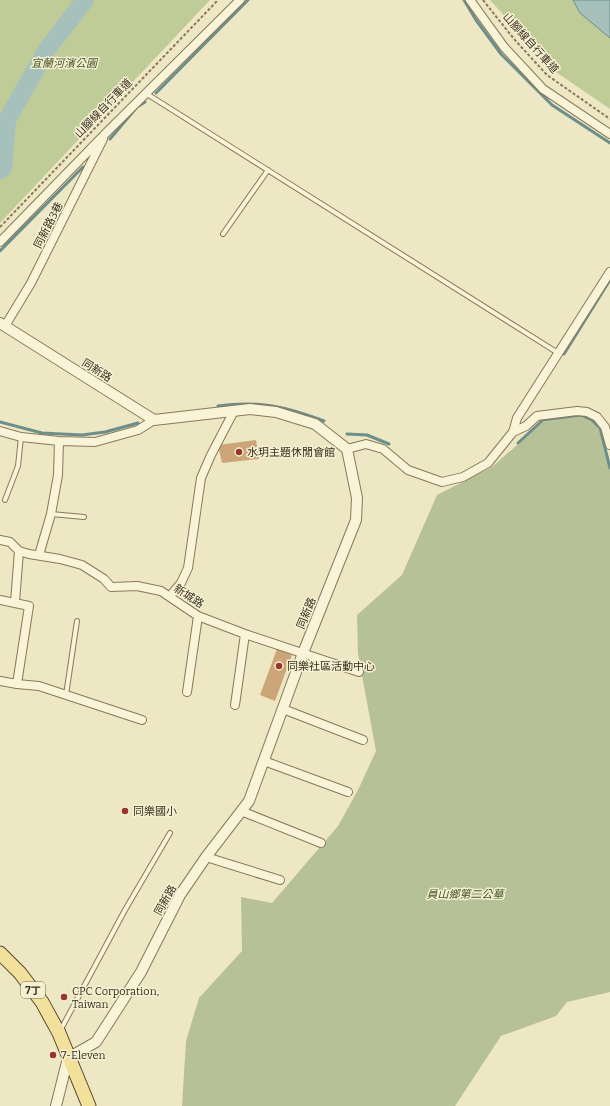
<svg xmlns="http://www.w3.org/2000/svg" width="610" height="1106" font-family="Bitter,'Noto Sans TC',serif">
<rect width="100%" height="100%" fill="#eee7c4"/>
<path fill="#c0cc97" d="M0 0H210L0 223Z
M490 0H610V109L553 70Z"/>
<path fill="#b7c197" d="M581 416 592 420 599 429 610 470V992L567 1002 556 1016 501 1036 455 1106H182L186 1041 199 998 242 951 241 897 272 903 338 826 359 788 376 751 358 654 357 615 402 575 437 495 492 467 543 422Z"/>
<path fill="#a6c1bc" stroke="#6c8f8b" d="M573 0H610V38L580 13Z"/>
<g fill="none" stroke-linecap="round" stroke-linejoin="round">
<path stroke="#6c8f8b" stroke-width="3" d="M464 0 476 20 501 54 552 105 610 143
M156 93 248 0
M110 139 137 107 145 102
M0 251 83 167
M564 354 610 280
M218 406C259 400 287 407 324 421
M0 422 42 433 82 435 105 432 138 423
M347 434 367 435 389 444
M518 443 543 420 581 415 592 420 600 428 610 468"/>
<path stroke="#a6c1bc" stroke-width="18" d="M0 170 3 168 7 120 48 48 85 0"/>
</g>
<path fill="#cca679" d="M256 440 259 459 222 463 218 445Z
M277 649 292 655 275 701 260 695Z"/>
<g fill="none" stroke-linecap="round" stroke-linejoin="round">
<defs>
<path id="service" d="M147 94 558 353
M223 234 268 170
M5 500 18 466 21 437
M51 514 84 517
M66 695 77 621
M60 1031 125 910 170 833"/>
<path id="minor" d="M470 0 504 47 543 89 610 134
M0 242 107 132 240 0
M5 326 31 283 103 139
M0 431 21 437 59 441 95 442 138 430 154 420
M513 432 517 418 610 272
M347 449 366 444 383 449 408 470 442 482 463 477 488 463 513 432 526 426 537 416 577 411 587 412 597 417 605 427 610 445
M0 540 10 542 19 551 29 554 60 559 82 565 104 579 111 587 137 586 161 591 198 616 245 634 359 672
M39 555 51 514 58 475 59 441
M170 596 181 583 188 568 201 478 211 455 234 411
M0 600 29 606 17 684
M15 602 19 551
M0 681 17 684 39 686 142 720
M187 692 198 616
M235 705 245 634
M283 709 363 740
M264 761 348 792
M241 811 321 843
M206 857 280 880"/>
<path id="tertiary" d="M0 323 154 420 250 409 276 412 315 424 347 449 357 498 356 520 303 653 249 801 206 857 180 895 141 972 96 1042 68 1058 56 1106"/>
<path id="primary" d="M0 953 20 973 42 1002 59 1033 89 1106"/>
</defs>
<use href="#service" stroke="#89785a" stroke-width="6"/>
<use href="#minor" stroke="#89785a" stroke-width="10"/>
<use href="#tertiary" stroke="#89785a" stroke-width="12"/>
<use href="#primary" stroke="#56462e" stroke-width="15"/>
<path stroke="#89785a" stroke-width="2" stroke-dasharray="3 2" stroke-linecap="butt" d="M483 0 514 39 547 75 610 119
M0 227 218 0"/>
<use href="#service" stroke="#f9f3d7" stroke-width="4"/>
<use href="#minor" stroke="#f9f3d7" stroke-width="8"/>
<use href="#tertiary" stroke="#f9f3d7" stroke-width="10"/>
<use href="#primary" stroke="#f1e19b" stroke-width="13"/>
</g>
<g fill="#98362a" stroke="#f6f0d3" stroke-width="1.5">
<circle cx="239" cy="452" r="4"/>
<circle cx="279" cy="666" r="4"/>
<circle cx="125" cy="811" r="4"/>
<circle cx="64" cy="997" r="4"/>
<circle cx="53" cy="1055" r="4"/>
</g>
<g text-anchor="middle" stroke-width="3" stroke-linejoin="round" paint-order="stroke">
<rect fill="#f6f0d3" stroke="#726854" stroke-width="1" x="21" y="982" width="24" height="16" rx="3"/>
<g font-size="10" font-weight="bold" fill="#392e1e">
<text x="33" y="994">7丁</text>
</g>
<g font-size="11" fill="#392e1e" stroke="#f6f0d3">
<text transform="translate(531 43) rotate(48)" y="4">山腳線自行車道</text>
<text transform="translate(103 108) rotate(-46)" y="4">山腳線自行車道</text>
<text transform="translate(48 225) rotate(-63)" y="4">同新路3巷</text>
<text transform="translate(97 370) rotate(32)" y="4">同新路</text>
<text transform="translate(189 596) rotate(33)" y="4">新城路</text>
<text transform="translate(306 613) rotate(-68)" y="4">同新路</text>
<text transform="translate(165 900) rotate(-61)" y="4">同新路</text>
</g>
<g font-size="11" font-style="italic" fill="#435525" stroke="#f6f0d3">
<text x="64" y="67">宜蘭河濱公園</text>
<text x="465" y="898">員山鄉第二公墓</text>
</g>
<g font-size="11" fill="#392e1e" stroke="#f6f0d3" text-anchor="start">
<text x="247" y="456">水玥主題休閒會館</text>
<text x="287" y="670">同樂社區活動中心</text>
<text x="133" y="815">同樂國小</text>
<text x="72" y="995">CPC Corporation,<tspan x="72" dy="13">Taiwan</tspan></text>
<text x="61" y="1059">7-Eleven</text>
</g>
</g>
</svg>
